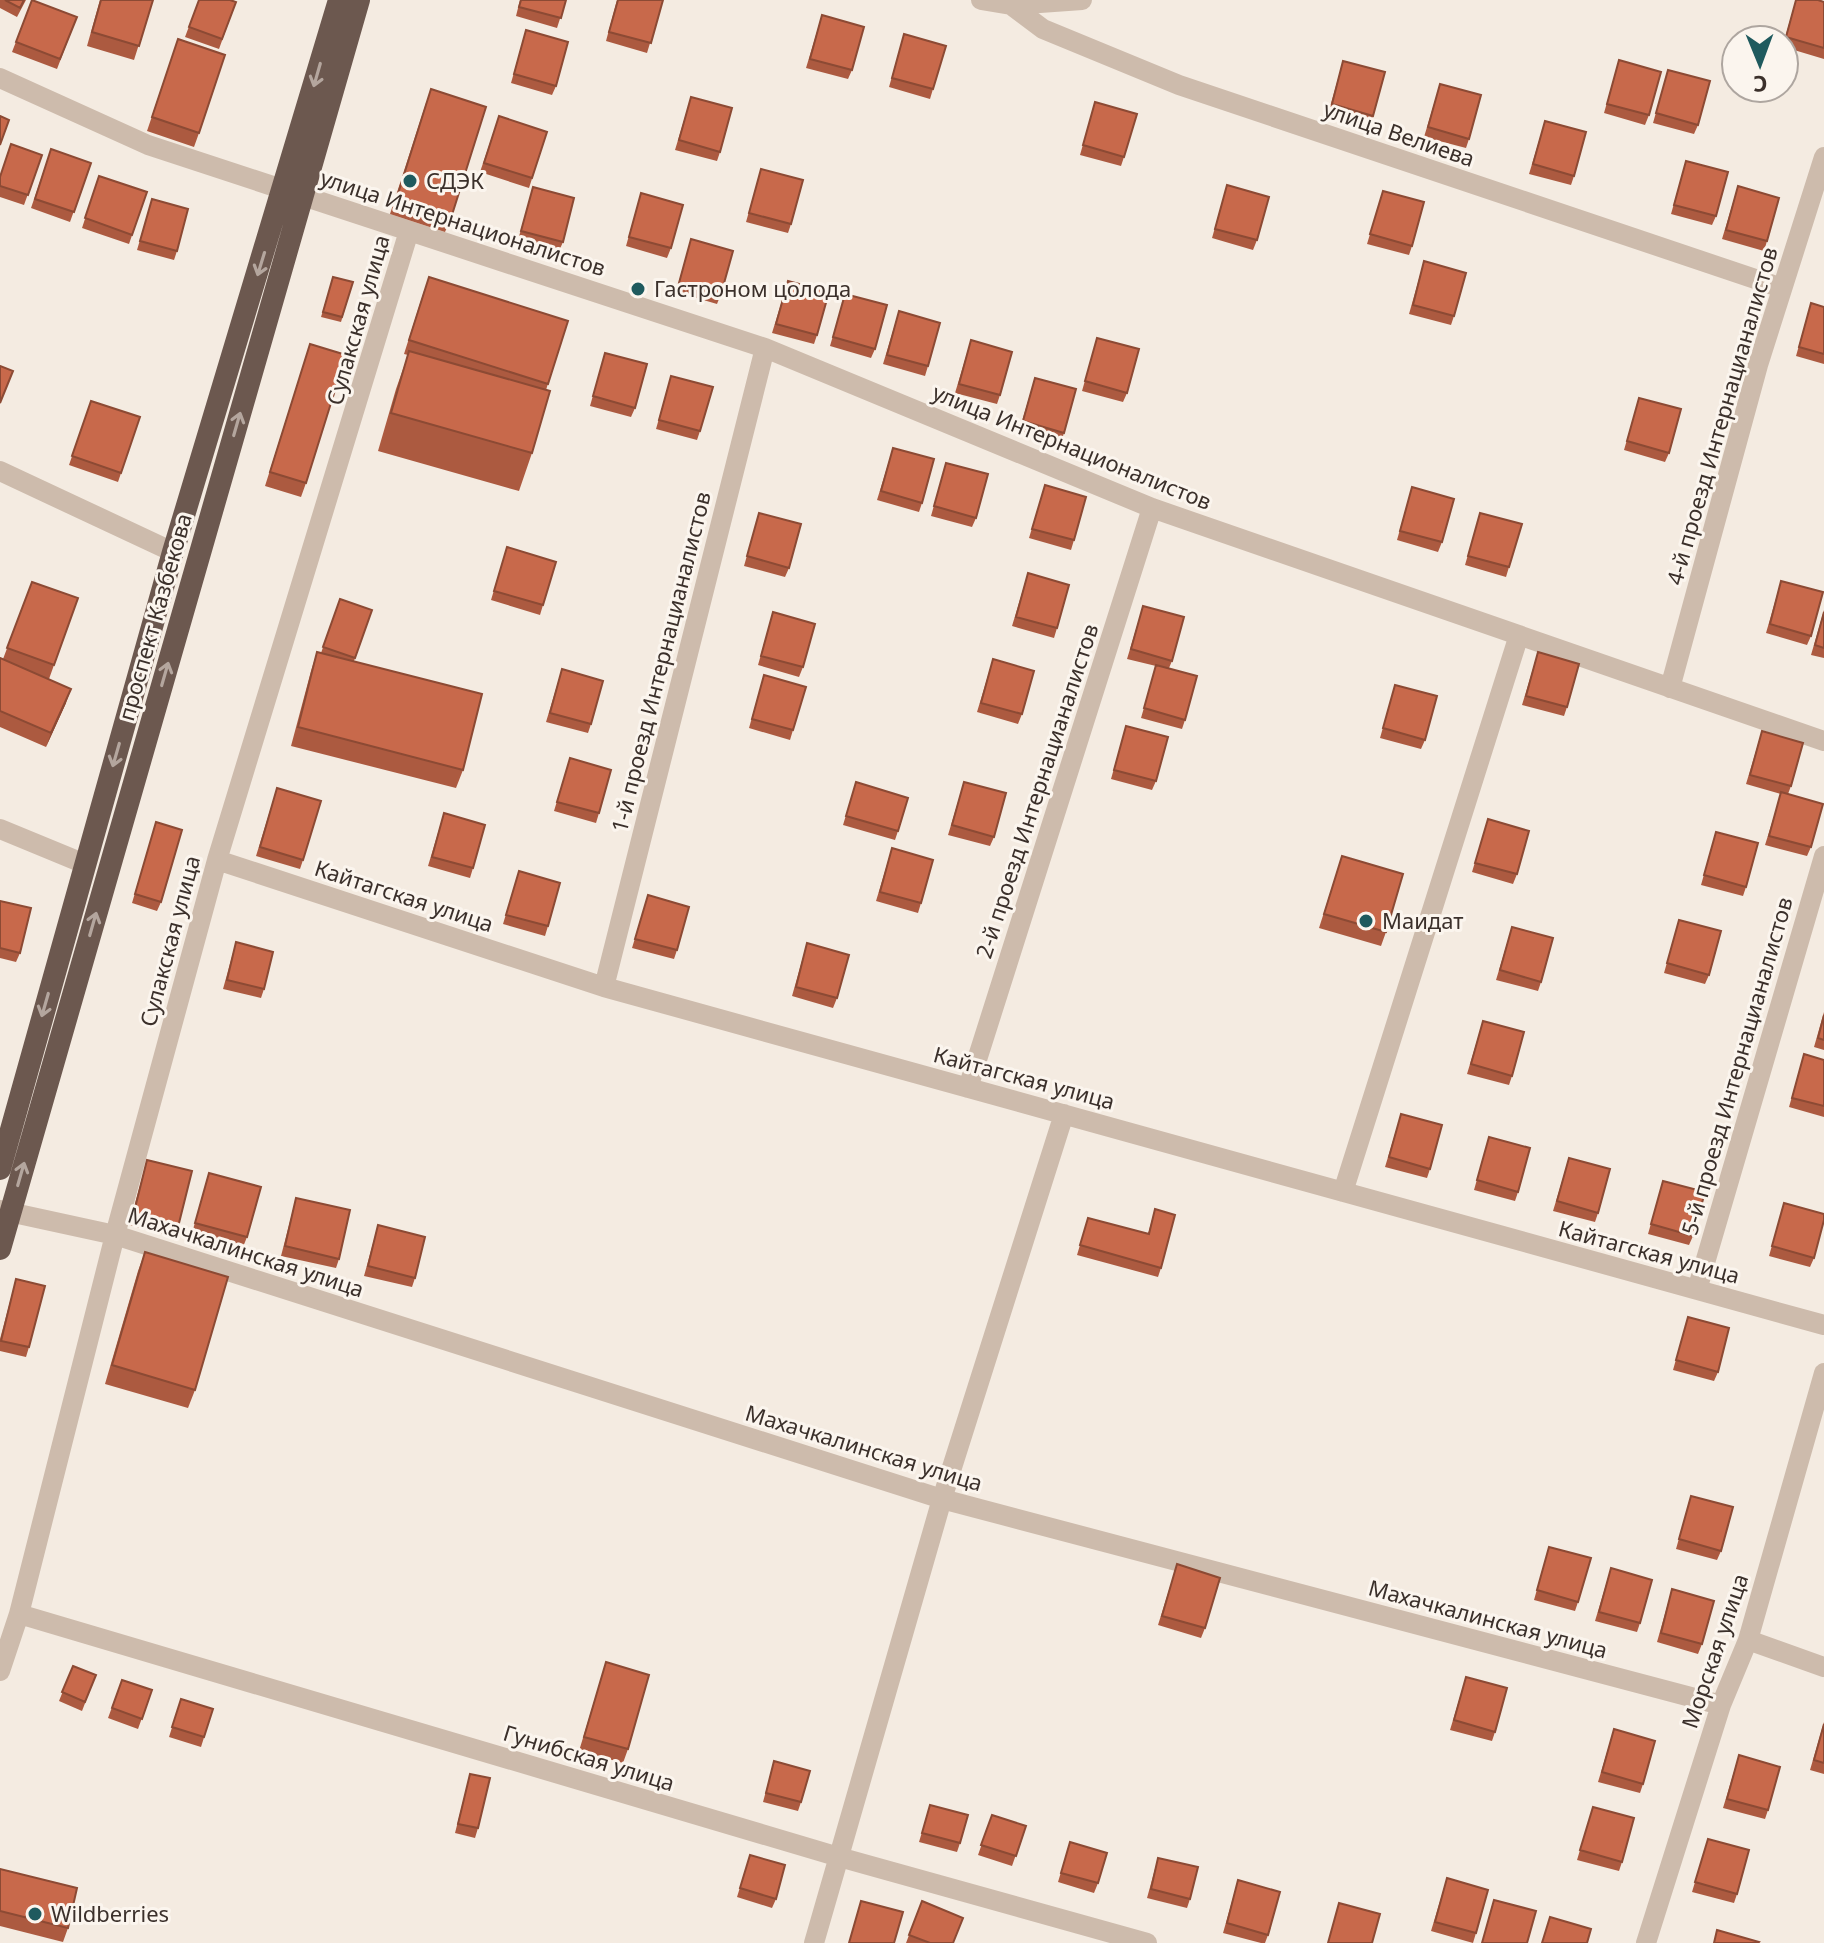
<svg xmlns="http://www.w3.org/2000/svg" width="1824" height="1943" font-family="'Noto Sans',sans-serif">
<rect width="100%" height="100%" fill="#f4ebe1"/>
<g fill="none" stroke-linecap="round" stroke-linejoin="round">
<path stroke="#cdbbac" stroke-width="20" d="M981 0 1011 5 1082 0
M1011 5 1043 29 1179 85 1782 288
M0 78 148 145 765 348 1152 508 1824 741
M0 471 173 552
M1670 688 1758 365 1824 157
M0 829 85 864
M217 860 604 987 1824 1325
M604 987 765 348
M968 1088 1152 508
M1343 1192 1519 635
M0 1210 115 1235 942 1499 1721 1705
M1697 1290 1824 856
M19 1614 839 1857 1147 1943
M1748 1640 1824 1667
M0 1671 19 1614 115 1235 217 860 409 231
M814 1943 942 1499 1064 1114
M1646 1943 1721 1705 1748 1640 1824 1373"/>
<path stroke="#6c584f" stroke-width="22" d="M0 1169 173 552 339 0
M0 1249 359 0"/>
</g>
<path fill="#ac5a40" d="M0 0H26L17 17 0 8Z
M32 0 77 17 57 69 12 52Z
M100 0H153L134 60 87 46Z
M199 0 236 2 219 49 185 37Z
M520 0H566L557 28 516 16Z
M617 0H663L647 53 606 41Z
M1796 0 1824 2V59L1784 47V41Z
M822 15 852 70 848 79 806 68Z
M526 30 556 86 552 95 511 83Z
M904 34 933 89 930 99 889 87Z
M178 39 199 133 194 147 147 131Z
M1619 60 1649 115 1645 125 1604 113Z
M1343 61 1373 116 1370 125 1328 114Z
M1668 70 1698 125 1694 134 1653 123Z
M1440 84 1469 139 1466 148 1424 137Z
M691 97 720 152 717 161 675 150Z
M1095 102 1124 157 1121 166 1080 155Z
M426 103 451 218 445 232 390 214Z
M499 116 547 132 529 188 480 172Z
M1545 121 1574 176 1571 185 1529 174Z
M51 149 91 163 70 222 31 208Z
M42 155 24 205 0 197V176Z
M1686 161 1716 216 1712 225 1671 214Z
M761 169 791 224 788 233 746 222Z
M99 176 147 192 129 244 82 228Z
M1227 185 1257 240 1253 250 1212 238Z
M1738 186 1767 241 1764 251 1722 239Z
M533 187 563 242 559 251 518 240Z
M1383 191 1412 246 1409 255 1367 244Z
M641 193 671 248 667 258 626 246Z
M152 199 177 251 174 260 137 250Z
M691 239 721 294 717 304 676 292Z
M1424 261 1454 316 1451 325 1409 314Z
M333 277 353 282 341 322 321 317Z
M788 281 817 335 814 344 772 333Z
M424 291 568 321 546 390 532 453 519 491 378 451 396 389 408 355 404 354Z
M845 294 875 349 871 358 830 346Z
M1811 303 1824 307V364L1796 356Z
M899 311 928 366 925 376 883 364Z
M1097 338 1127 393 1123 402 1082 391Z
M971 340 1000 395 997 404 955 393Z
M310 344 306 483 301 497 265 486Z
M605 353 635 408 631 417 590 406Z
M671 376 700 431 697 440 656 429Z
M1035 378 1064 433 1061 442 1019 431Z
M1639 398 1669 453 1665 462 1624 450Z
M91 401 140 417 118 482 69 465Z
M893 448 922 503 919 512 877 500Z
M946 463 976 518 972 527 931 516Z
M1045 485 1074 540 1071 550 1029 538Z
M1412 487 1442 542 1438 552 1397 540Z
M759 513 789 568 785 577 744 566Z
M1480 513 1509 567 1506 577 1465 565Z
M507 547 543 605 540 615 491 600Z
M1028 573 1057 628 1054 638 1012 626Z
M1781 581 1811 636 1807 645 1766 633Z
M32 582 78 598 49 679 39 675 66 703 46 747 0 727V658L3 659Z
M340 599 372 610 354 661 463 770 456 788 291 746 311 671 317 652 321 653Z
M1143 606 1172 661 1169 668 1185 720 1182 729 1141 718 1156 666 1127 659Z
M1824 610V658L1811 655Z
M773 612 803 667 799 677 758 665Z
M1538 652 1567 707 1564 716 1522 705Z
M993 659 1022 714 1018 724 977 712Z
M562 669 591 724 588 733 546 722Z
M764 675 793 730 790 740 749 728Z
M1395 685 1425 740 1421 749 1380 738Z
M1126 726 1156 781 1152 790 1111 779Z
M1762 731 1791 786 1788 794 1811 847 1807 856 1765 845 1781 794 1746 784Z
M570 758 599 813 596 823 554 811Z
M964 782 994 837 990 846 948 835Z
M277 788 303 860 300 869 256 856Z
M853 792 898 831 895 840 843 825Z
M444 813 473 868 470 878 428 866Z
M1488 819 1517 874 1513 884 1472 872Z
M156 822 161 902 157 911 132 903Z
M1716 832 1746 887 1743 896 1701 885Z
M892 848 921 903 918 913 876 901Z
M1342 856 1386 932 1381 946 1319 928Z
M519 871 548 926 545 936 503 924Z
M648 895 677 950 674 959 632 948Z
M0 901 20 953 16 962 0 958Z
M1679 920 1709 975 1705 984 1664 973Z
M1512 927 1541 982 1538 991 1496 980Z
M236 942 264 989 261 998 223 989Z
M807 943 837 998 833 1008 792 996Z
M1824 1012V1050L1814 1047Z
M1483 1021 1512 1076 1509 1085 1467 1074Z
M1804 1054 1824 1060V1117L1789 1107Z
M1401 1114 1430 1169 1427 1178 1385 1167Z
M1489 1137 1518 1192 1515 1201 1474 1190Z
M1569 1158 1598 1213 1595 1222 1553 1211Z
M147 1160 178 1227 174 1237 129 1225Z
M209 1173 247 1237 243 1247 192 1233Z
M1663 1181 1693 1236 1689 1245 1648 1234Z
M296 1198 339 1259 336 1268 281 1256Z
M1784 1203 1814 1258 1810 1267 1769 1256Z
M1155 1209 1161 1268 1158 1277 1077 1255 1088 1218 1148 1234Z
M378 1225 415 1278 412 1287 364 1276Z
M145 1252 195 1390 188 1408 105 1384 138 1271Z
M16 1279 29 1347 26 1357 0 1351V1339Z
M1688 1317 1718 1372 1714 1381 1673 1370Z
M1691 1496 1721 1551 1717 1560 1676 1549Z
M1549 1547 1578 1602 1575 1611 1534 1600Z
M1611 1568 1640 1623 1637 1632 1595 1621Z
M1174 1574 1205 1628 1201 1638 1158 1625Z
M1672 1589 1702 1644 1698 1654 1657 1642Z
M606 1662 628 1749 623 1763 579 1751Z
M73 1666 96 1675 82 1711 59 1701Z
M1466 1677 1495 1732 1492 1741 1450 1730Z
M122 1680 152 1690 138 1729 108 1718Z
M181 1699 213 1709 201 1747 169 1737Z
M1824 1722V1774L1810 1770Z
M1614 1729 1643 1784 1640 1793 1598 1782Z
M1739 1755 1768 1810 1765 1819 1723 1808Z
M774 1761 801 1802 798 1811 763 1802Z
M470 1774 478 1828 475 1838 455 1833Z
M930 1805 960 1843 957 1852 919 1842Z
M1593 1807 1622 1862 1619 1871 1577 1860Z
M992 1815 1026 1826 1012 1866 978 1855Z
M1708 1839 1737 1894 1734 1903 1692 1892Z
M1070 1842 1098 1883 1094 1893 1058 1882Z
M750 1855 776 1899 772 1908 737 1897Z
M1158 1858 1190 1899 1187 1908 1147 1898Z
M0 1869 68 1928 63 1942 0 1926Z
M1447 1878 1476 1933 1473 1943 1431 1931Z
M1238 1880 1268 1935 1265 1943H1261L1223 1933Z
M922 1901 954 1943H906Z"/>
<path fill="#8c4a34" d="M71 689 66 703 46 747 51 733Z"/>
<path fill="#c8694b" stroke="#8c4a34" stroke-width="2" d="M5 0H24L20 8Z
M32 0 77 17 60 59 16 42Z
M101 0H153L139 46 92 32Z
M199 0H230L236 2 222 39 189 27Z
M521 0H566L561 18 519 7Z
M618 0H663L651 43 609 32Z
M1796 0H1818L1824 2V48L1786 37Z
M822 15 864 27 852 70 810 59Z
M526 30 568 42 556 86 514 74Z
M904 34 946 46 933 89 892 78Z
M178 39 225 55 199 133 152 117Z
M1619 60 1661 72 1649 115 1607 104Z
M1343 61 1385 72 1373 116 1332 104Z
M1668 70 1710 81 1698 125 1656 113Z
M1440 84 1481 95 1469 139 1428 127Z
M431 89 486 107 451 218 396 200Z
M691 97 732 108 720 152 679 140Z
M1095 102 1137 114 1124 157 1083 145Z
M0 116 9 120 0 145Z
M499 116 547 132 532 178 484 163Z
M1545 121 1586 132 1574 176 1533 164Z
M11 144 42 155 28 195 0 186V177Z
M51 149 91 163 74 212 35 199Z
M1686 161 1728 172 1716 216 1674 205Z
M761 169 803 180 791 224 749 213Z
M99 176 147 192 132 235 85 218Z
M1227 185 1269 197 1257 240 1215 229Z
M1738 186 1779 198 1767 241 1726 230Z
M533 187 574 198 563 242 521 231Z
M1383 191 1424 202 1412 246 1370 234Z
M641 193 683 205 671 248 629 237Z
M152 199 188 209 177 251 140 241Z
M691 239 733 251 721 294 679 283Z
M1424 261 1466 273 1454 316 1413 305Z
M333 277 353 282 342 317 323 312Z
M429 277 568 321 548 384 409 340Z
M788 281 829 292 817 335 776 324Z
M845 294 887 305 875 349 833 337Z
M1811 303 1824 307V354L1799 347Z
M899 311 940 323 928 366 887 355Z
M1097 338 1139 349 1127 393 1085 381Z
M971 340 1012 352 1000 395 959 384Z
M310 344 346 355 306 483 270 472Z
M409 351 550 391 532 453 391 413Z
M605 353 647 364 635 408 593 396Z
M0 366 13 371 0 403Z
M671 376 713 387 700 431 659 420Z
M1035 378 1076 389 1064 433 1023 421Z
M1639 398 1681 409 1669 453 1627 441Z
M91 401 140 417 121 473 72 456Z
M893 448 934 459 922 503 881 491Z
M946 463 988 474 976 518 934 506Z
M1045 485 1086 497 1074 540 1032 529Z
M1412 487 1454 499 1442 542 1400 531Z
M759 513 801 524 789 568 747 556Z
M1480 513 1522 524 1509 567 1468 556Z
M507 547 556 562 543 605 494 591Z
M1028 573 1069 585 1057 628 1016 617Z
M1781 581 1823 592 1811 636 1770 624Z
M32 582 78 598 54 665 7 648Z
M340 599 372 610 355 658 323 647Z
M1143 606 1184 617 1172 661 1131 649Z
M773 612 815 624 803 667 761 656Z
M1824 612V648L1815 645Z
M317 652 482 694 463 770 298 727Z
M1538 652 1579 664 1567 707 1526 696Z
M0 658 71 689 51 733 0 711Z
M993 659 1034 671 1022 714 981 703Z
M1156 665 1197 676 1185 720 1144 708Z
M562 669 603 681 591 724 550 713Z
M764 675 806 687 793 730 752 719Z
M1395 685 1437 696 1425 740 1383 728Z
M1126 726 1168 737 1156 781 1114 770Z
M1762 731 1803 743 1791 786 1750 775Z
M570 758 611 770 599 813 557 802Z
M856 782 908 798 898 831 846 816Z
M964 782 1006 793 994 837 952 825Z
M277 788 321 801 303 860 260 847Z
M1781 792 1823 804 1811 847 1769 836Z
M444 813 485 825 473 868 432 857Z
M1488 819 1529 831 1517 874 1475 863Z
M156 822 182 830 161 902 135 894Z
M1716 832 1758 843 1746 887 1704 875Z
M892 848 933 860 921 903 880 892Z
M1342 856 1403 874 1386 932 1324 914Z
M519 871 560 883 548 926 506 915Z
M648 895 689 907 677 950 635 939Z
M0 901 31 908 20 953 0 948Z
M1679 920 1721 931 1709 975 1667 963Z
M1512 927 1553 938 1541 982 1500 970Z
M236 942 273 952 264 989 227 980Z
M807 943 849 955 837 998 796 987Z
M1824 1015V1040L1818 1038Z
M1483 1021 1524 1032 1512 1076 1471 1064Z
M1804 1054 1824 1060V1106L1792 1098Z
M1401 1114 1442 1125 1430 1169 1389 1157Z
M1489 1137 1530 1148 1518 1192 1477 1180Z
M1569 1158 1610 1169 1598 1213 1557 1201Z
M147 1160 192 1171 178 1227 133 1216Z
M209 1173 261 1187 247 1237 195 1223Z
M1663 1181 1705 1192 1693 1236 1651 1224Z
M296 1198 350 1210 339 1259 285 1246Z
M1784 1203 1824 1214V1220L1814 1258 1772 1246Z
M1155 1209 1175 1215 1161 1268 1080 1245 1088 1218 1149 1234Z
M378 1225 425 1237 415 1278 368 1266Z
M145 1252 228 1277 195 1390 112 1365Z
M16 1279 45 1286 29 1347 1 1341Z
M1688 1317 1729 1328 1718 1372 1676 1360Z
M1691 1496 1733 1507 1721 1551 1679 1539Z
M1549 1547 1591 1558 1578 1602 1537 1590Z
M1177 1564 1220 1578 1205 1628 1162 1616Z
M1611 1568 1652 1580 1640 1623 1599 1612Z
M1672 1589 1714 1601 1702 1644 1661 1633Z
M606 1662 649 1675 628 1749 584 1737Z
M73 1666 96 1675 85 1702 62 1692Z
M1466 1677 1507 1688 1495 1732 1454 1720Z
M122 1680 152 1690 142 1719 112 1708Z
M181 1699 213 1709 204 1737 172 1727Z
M1824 1724V1763L1814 1760Z
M1614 1729 1655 1741 1643 1784 1602 1772Z
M1739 1755 1780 1767 1768 1810 1727 1799Z
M774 1761 810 1771 801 1802 766 1793Z
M470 1774 490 1778 478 1828 458 1824Z
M930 1805 968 1815 960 1843 922 1833Z
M1593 1807 1634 1818 1622 1862 1580 1850Z
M992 1815 1026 1826 1016 1856 981 1845Z
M1708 1839 1749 1850 1737 1894 1695 1882Z
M1070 1842 1107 1853 1098 1883 1061 1873Z
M750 1855 785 1865 776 1899 740 1888Z
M1158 1858 1198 1867 1190 1899 1151 1889Z
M0 1869 77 1888 68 1928 0 1911Z
M1447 1878 1488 1890 1476 1933 1435 1922Z
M1238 1880 1280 1892 1268 1935 1227 1923Z
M1494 1900 1536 1911 1527 1943H1482Z
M861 1901 903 1912 894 1943H849Z
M922 1901 963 1918 953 1943H930L909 1935Z
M1339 1903 1380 1914 1372 1943H1328Z
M1550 1917 1591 1929 1587 1943H1542Z
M1717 1930 1759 1942 1758 1943H1714Z"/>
<defs><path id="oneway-shaft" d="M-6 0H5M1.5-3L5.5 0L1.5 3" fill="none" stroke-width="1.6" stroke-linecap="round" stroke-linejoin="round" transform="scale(2)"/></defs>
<g stroke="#b4a69e">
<use href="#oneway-shaft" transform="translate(317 75) rotate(106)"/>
<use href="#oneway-shaft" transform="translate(261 264) rotate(107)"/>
<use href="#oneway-shaft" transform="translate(237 424) rotate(-74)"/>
<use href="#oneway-shaft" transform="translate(165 674) rotate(-74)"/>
<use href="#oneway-shaft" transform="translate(116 755) rotate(106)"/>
<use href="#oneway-shaft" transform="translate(93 924) rotate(-74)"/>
<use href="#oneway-shaft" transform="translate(45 1005) rotate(106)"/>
<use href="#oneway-shaft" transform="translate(21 1174) rotate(-74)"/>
</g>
<g fill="#1f5a5e" stroke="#fbf5ee" stroke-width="3">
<circle cx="410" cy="181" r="8"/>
<circle cx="638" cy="289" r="8"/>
<circle cx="1366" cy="921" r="8"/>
<circle cx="35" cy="1914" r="8"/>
</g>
<g text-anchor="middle" stroke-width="6" stroke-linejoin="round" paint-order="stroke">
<g font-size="22" fill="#3b302b" stroke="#fbf5ee">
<text transform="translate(1399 134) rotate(19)" y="8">улица Велиева</text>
<text transform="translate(463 223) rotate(18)" y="8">улица Интернационалистов</text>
<text transform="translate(358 320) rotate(-74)" y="8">Сулакская улица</text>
<text transform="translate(1722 416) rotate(-74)" y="8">4-й проезд Интернацианалистов</text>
<text transform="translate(1072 447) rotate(22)" y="8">улица Интернационалистов</text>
<text transform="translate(155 617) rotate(-74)" y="8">проспект Казбекова</text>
<text transform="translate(661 662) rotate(-76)" y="8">1-й проезд Интернацианалистов</text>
<text transform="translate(1037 791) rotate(-72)" y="8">2-й проезд Интернацианалистов</text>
<text transform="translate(404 896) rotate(18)" y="8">Кайтагская улица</text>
<text transform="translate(170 941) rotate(-75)" y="8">Сулакская улица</text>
<text transform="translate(1737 1066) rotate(-74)" y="8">5-й проезд Интернацианалистов</text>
<text transform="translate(1024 1078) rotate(15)" y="8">Кайтагская улица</text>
<text transform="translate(246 1252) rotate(18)" y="8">Махачкалинская улица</text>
<text transform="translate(1649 1252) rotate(15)" y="8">Кайтагская улица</text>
<text transform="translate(864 1448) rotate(17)" y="8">Махачкалинская улица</text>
<text transform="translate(1488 1619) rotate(15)" y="8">Махачкалинская улица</text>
<text transform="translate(1715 1651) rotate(-71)" y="8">Морская улица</text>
<text transform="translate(589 1758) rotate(17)" y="8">Гунибская улица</text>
</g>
<g font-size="22" fill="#3b302b" stroke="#fbf5ee" text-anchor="start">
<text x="426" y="189">СДЭК</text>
<text x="654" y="297">Гастроном цолода</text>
<text x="1382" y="929">Маидат</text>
<text x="51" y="1922">Wildberries</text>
</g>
</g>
<g transform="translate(1760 64) rotate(179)"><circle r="38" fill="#fbf5ee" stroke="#aea6a0" stroke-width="2"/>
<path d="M0-6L14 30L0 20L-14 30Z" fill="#1f5a5e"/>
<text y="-12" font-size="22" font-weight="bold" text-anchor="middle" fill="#3b302b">С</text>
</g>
</svg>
